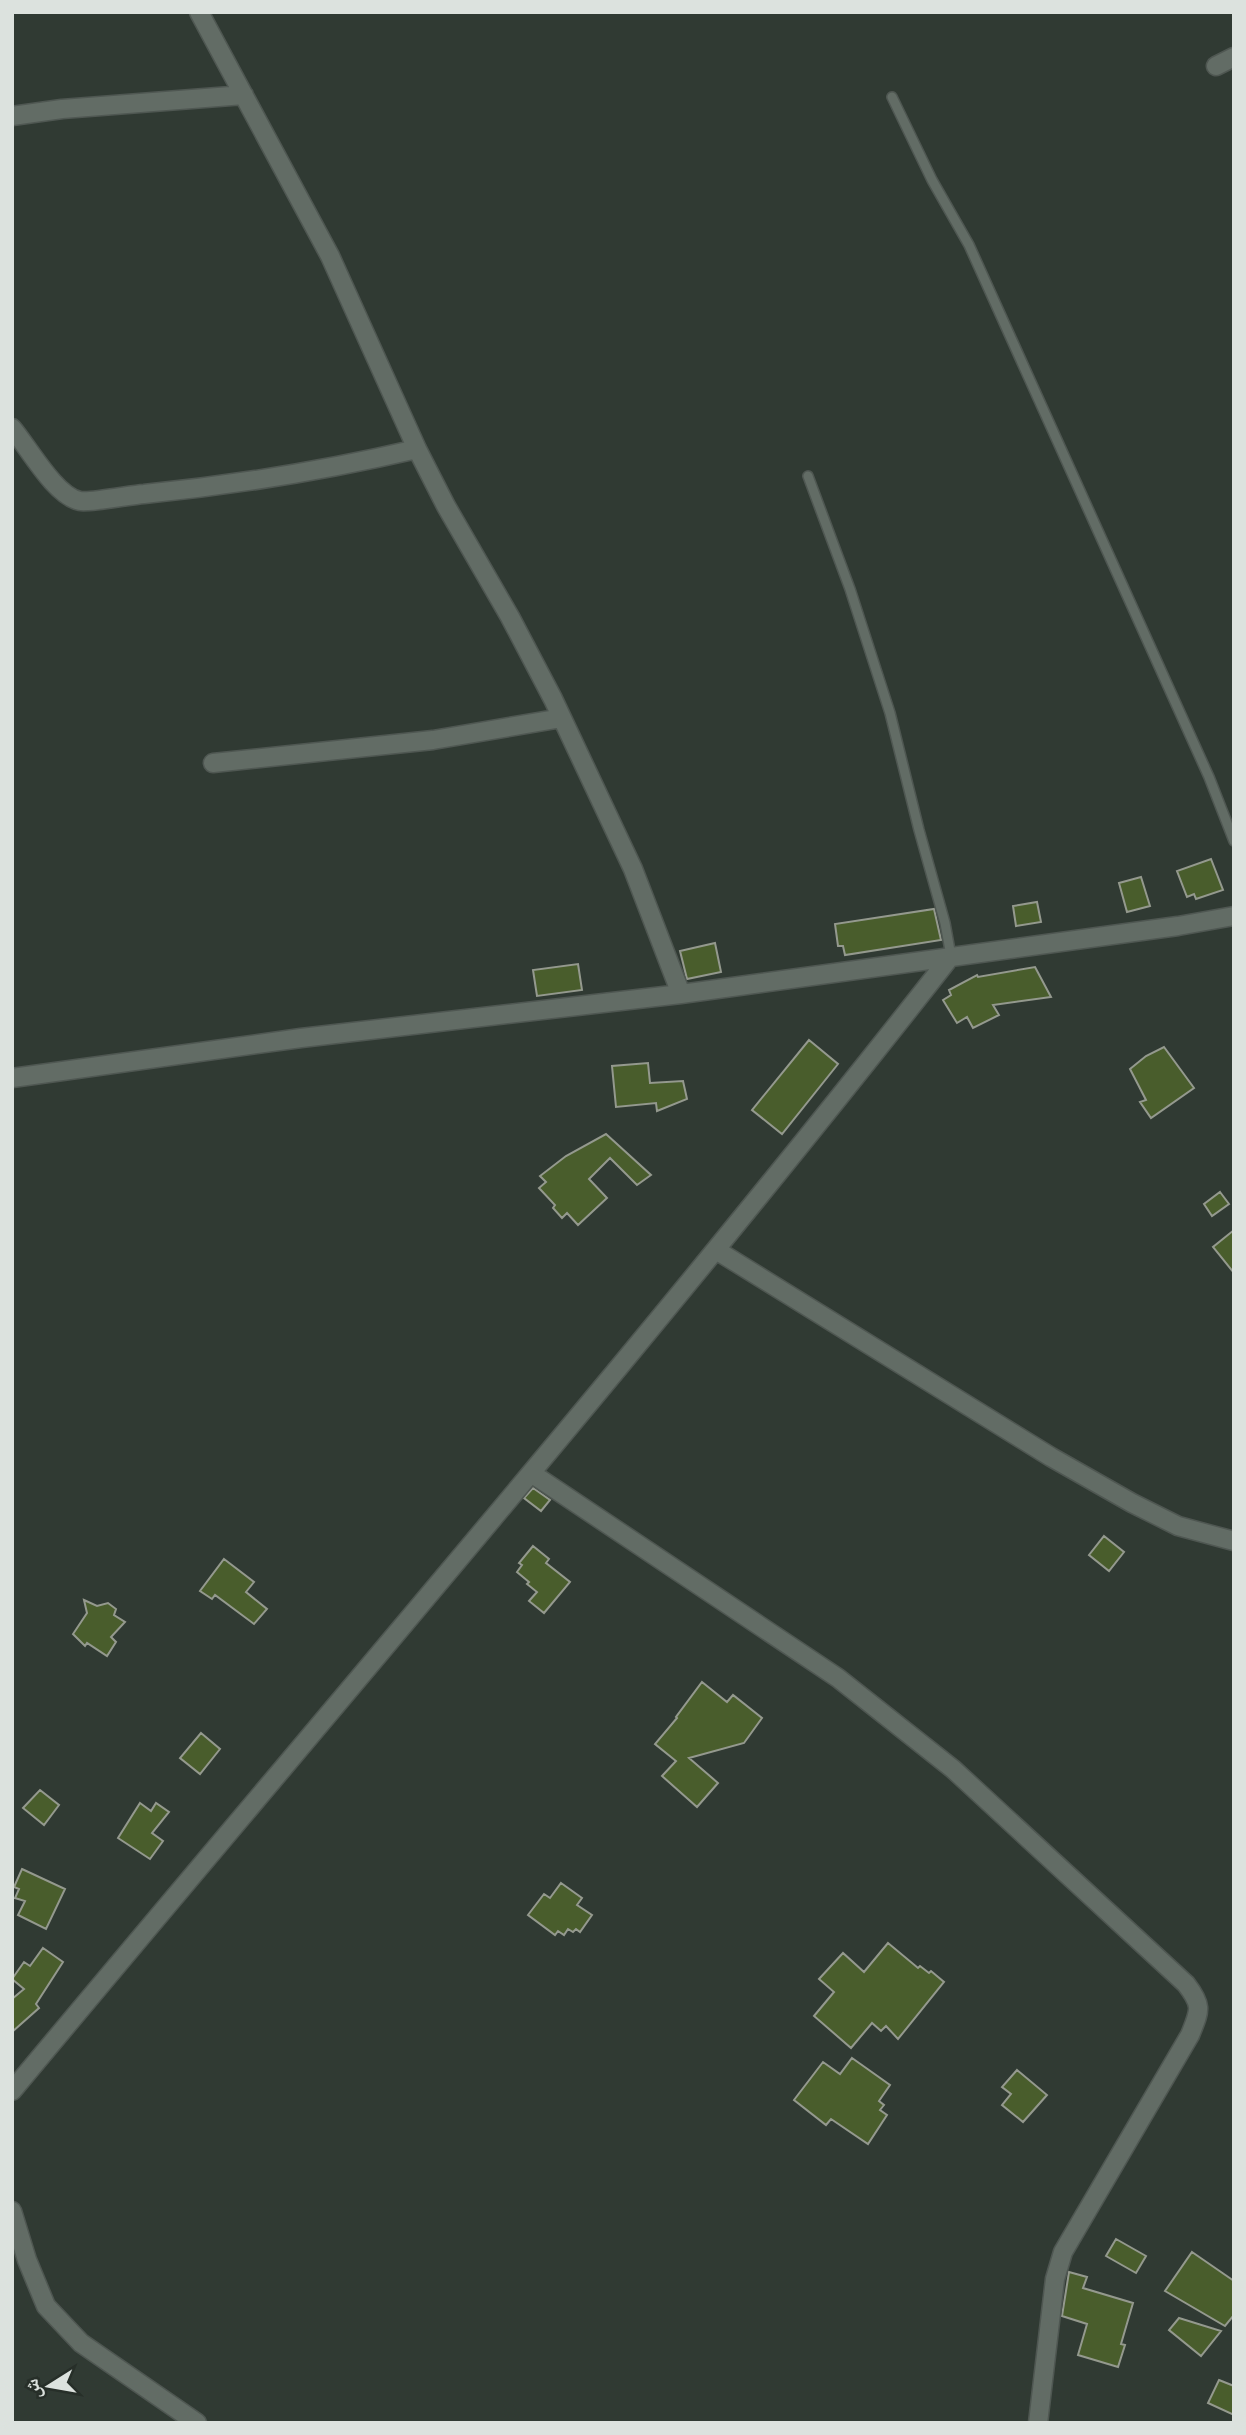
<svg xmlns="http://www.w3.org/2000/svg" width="1246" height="2435" font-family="Mulish,'Noto Naskh Arabic',sans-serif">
<rect width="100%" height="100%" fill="#303a33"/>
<path fill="#495d2c" stroke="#94998e" stroke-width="2" d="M1211 859 1223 890 1196 899 1194 894 1187 897 1177 871Z
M1141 877 1150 906 1127 912 1119 883Z
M1037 902 1041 922 1016 926 1013 906Z
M934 909 941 940 845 955 843 946H838L835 924Z
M715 943 721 972 687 979 680 951Z
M578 964 582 990 537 996 533 970Z
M1035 967 1051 997 993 1005 999 1015 973 1028 967 1017 957 1023 943 1000 951 995 949 990 977 975 978 977Z
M809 1040 838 1064 782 1134 752 1110Z
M1164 1047 1194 1088 1151 1118 1140 1102 1146 1100 1130 1069 1146 1056Z
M648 1063 650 1083 683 1081 687 1099 657 1111 656 1103 616 1107 612 1066Z
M606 1134 651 1175 637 1185 610 1158 589 1179 607 1198 578 1225 567 1213 562 1218 553 1208 555 1205 539 1188 546 1182 540 1176 566 1156Z
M1220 1192 1229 1204 1212 1216 1204 1204Z
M1234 1230V1273L1213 1247Z
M533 1488 550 1500 541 1511 524 1498Z
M1104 1536 1124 1552 1109 1571 1089 1555Z
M533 1546 549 1559 546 1563 570 1582 544 1613 529 1601 537 1592 527 1584 529 1582 517 1572 522 1565 519 1563Z
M224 1559 254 1582 246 1592 267 1609 254 1624 215 1595 212 1599 200 1591Z
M84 1600 97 1606 108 1603 116 1609 114 1615 125 1622 111 1637 116 1642 107 1656 87 1643 85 1646 73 1634 87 1613Z
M702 1682 727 1702 733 1695 762 1718 744 1743 689 1758 718 1783 697 1807 662 1776 676 1761 655 1744 677 1718 676 1717Z
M201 1733 220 1749 200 1774 180 1758Z
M40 1790 59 1805 44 1825 23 1808Z
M140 1803 151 1811 156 1803 169 1812 152 1833 163 1841 150 1859 118 1838Z
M22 1869 65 1889 46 1929 18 1915 25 1901 15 1898 19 1889 14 1887Z
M561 1883 582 1898 577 1905 592 1915 580 1932 576 1929 573 1932 568 1929 564 1935 558 1931 555 1935 528 1915 544 1894 550 1898Z
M888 1943 918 1968 920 1966 929 1973 931 1971 944 1982 898 2039 886 2026 881 2031 872 2023 851 2048 814 2016 834 1992 819 1979 843 1953 864 1972Z
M43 1948 63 1962 36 2004 39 2008 12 2032V1999L24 1989 12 1979 24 1962 30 1966Z
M852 2058 890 2085 879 2101 884 2105 880 2110 887 2115 868 2144 831 2119 826 2125 794 2100 823 2062 840 2074Z
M1017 2070 1047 2095 1023 2122 1002 2105 1011 2094 1002 2087Z
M1116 2239 1146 2256 1136 2273 1106 2256Z
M1192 2252 1234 2281V2315L1225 2326 1165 2291Z
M1069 2272 1087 2277 1083 2288 1133 2303 1121 2344 1125 2345 1118 2367 1078 2355 1087 2324 1062 2316Z
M1179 2318 1221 2331 1201 2356 1169 2330Z
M1219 2380 1234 2386V2415L1208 2403Z"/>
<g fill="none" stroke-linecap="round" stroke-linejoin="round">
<defs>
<path id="service" d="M892 97 932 180 969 245 1209 777 1234 841
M808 476 850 589 890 713 919 830 945 923 951 956"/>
<path id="minor" d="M199 12 330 256 417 449 446 506 510 617 553 699 633 869 681 994
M1216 66 1234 57
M12 116 62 109 244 95
M12 428C29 448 55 496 80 501 91 503 130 495 144 494 235 485 327 470 417 449
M213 763 433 740 562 718
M12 1078 301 1038 681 994 1178 926 1234 916
M716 1250 1051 1457 1132 1503 1178 1526 1234 1541
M531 1473 838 1678 953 1769 1186 1984C1203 2006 1200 2010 1190 2035L1063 2252 1055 2279 1038 2423
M12 2091C326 1714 648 1343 951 956
M12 2211 27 2260 46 2306 81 2343 197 2423"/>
</defs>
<use href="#service" stroke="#4f5752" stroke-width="12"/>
<use href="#minor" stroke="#4f5752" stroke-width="21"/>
<use href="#service" stroke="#626c65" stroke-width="9"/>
<use href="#minor" stroke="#626c65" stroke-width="18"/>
</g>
<rect width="1246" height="2435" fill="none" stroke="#dce2de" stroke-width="28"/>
<g transform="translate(49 2386) rotate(259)" stroke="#272f29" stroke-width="5" paint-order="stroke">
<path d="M0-5L12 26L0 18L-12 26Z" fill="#dce2de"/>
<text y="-10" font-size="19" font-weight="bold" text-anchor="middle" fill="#dce2de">ش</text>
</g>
</svg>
